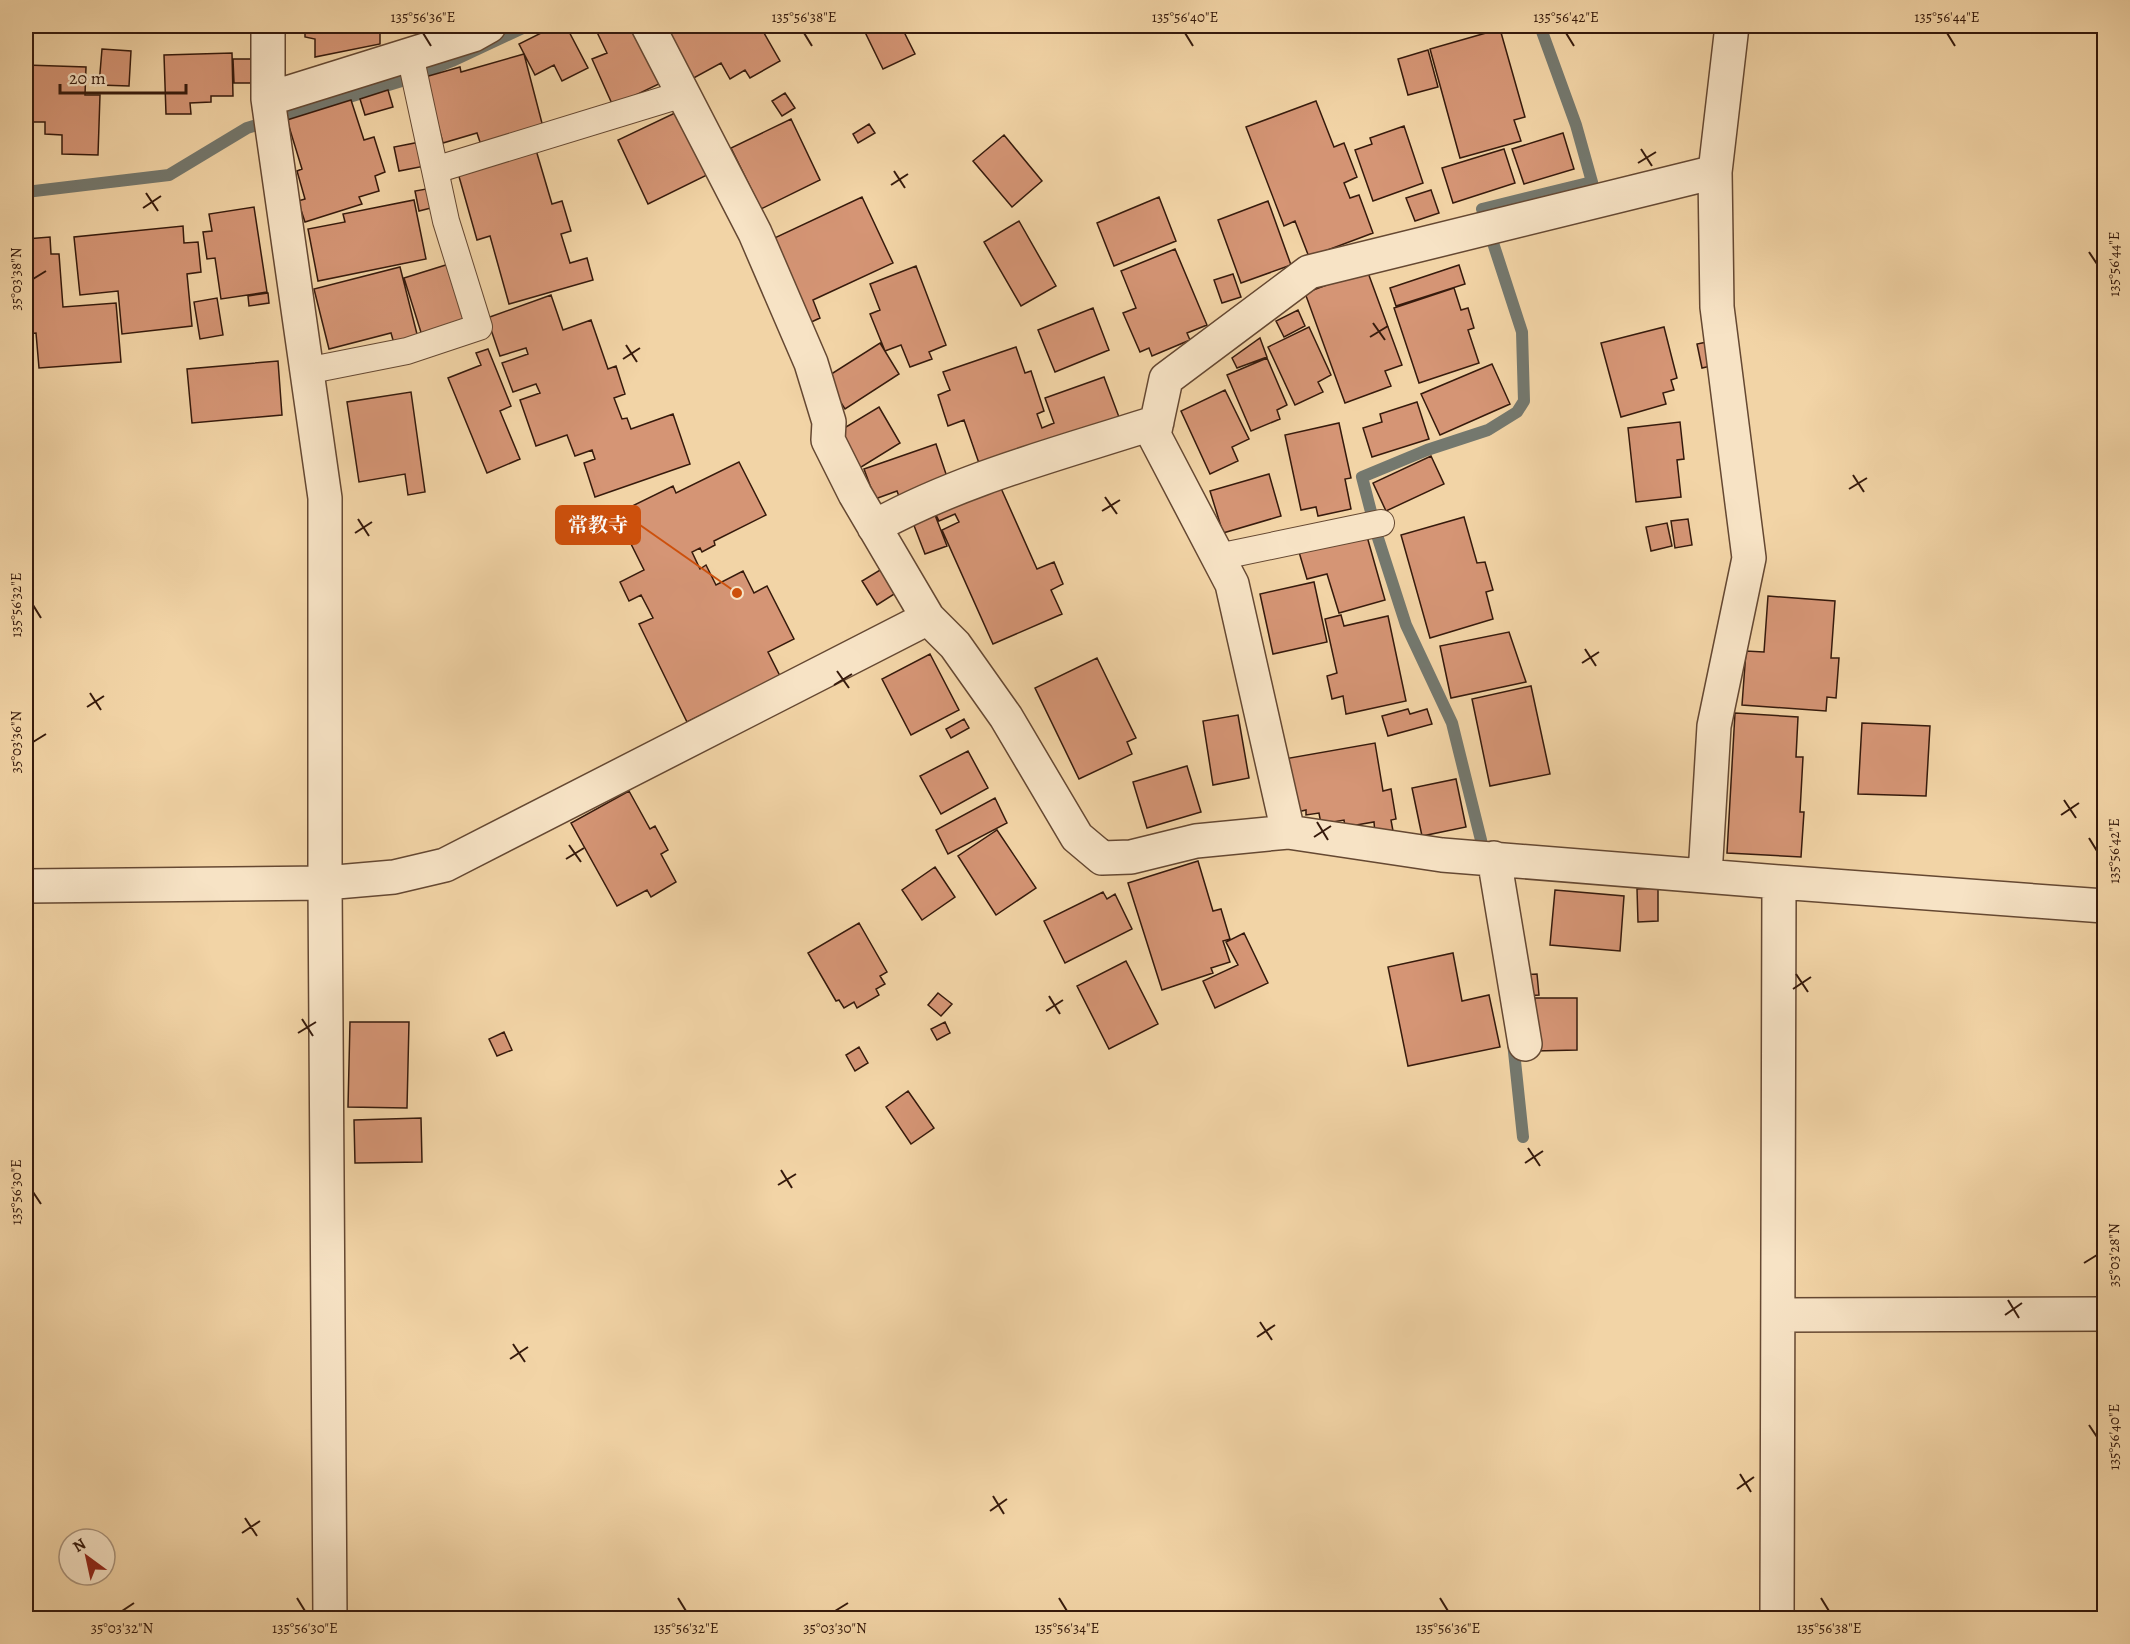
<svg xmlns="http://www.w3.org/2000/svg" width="2130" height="1644" font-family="Alegreya,'Noto Serif JP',serif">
<rect width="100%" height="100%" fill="#f2d4a6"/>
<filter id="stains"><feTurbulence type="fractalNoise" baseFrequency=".00333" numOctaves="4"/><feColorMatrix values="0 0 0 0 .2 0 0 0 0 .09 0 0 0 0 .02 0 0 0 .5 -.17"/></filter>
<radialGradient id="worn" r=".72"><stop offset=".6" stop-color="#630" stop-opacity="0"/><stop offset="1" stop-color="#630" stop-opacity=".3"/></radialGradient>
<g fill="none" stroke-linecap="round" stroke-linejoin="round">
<path stroke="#74786e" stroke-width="12" d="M26 192 169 175 247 128 405 80 452 61 527 26
M1483 856 1481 840 1452 723 1406 625 1377 535 1362 477 1427 450 1488 430 1517 412 1524 401 1522 332 1482 209 1592 182 1576 125 1540 26
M1513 1042 1523 1137"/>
</g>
<path fill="#d59575" stroke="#361a0c" stroke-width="1.5" d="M305 26H380V44L315 57V39L305 37Z
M555 26H566L588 68 562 81 554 65 535 75 519 44Z
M594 26H637L663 82 613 106 592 59 607 53Z
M659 26H760L780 61 750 78 745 70 730 79 721 63 690 80Z
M862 26H901L915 54 883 69Z
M1500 29 1525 117 1514 120 1521 141 1460 158 1430 49Z
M102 49 131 51 129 86 99 85Z
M1428 50 1438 87 1408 95 1398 59Z
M232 53 233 96H211V102L190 103 191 114H166L164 55Z
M524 54 543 127 481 145 477 133 443 143 425 77 460 67 461 72Z
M233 59H260V83H234Z
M26 65 86 67 85 95H100L98 155 62 154V135L45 134V122H26Z
M388 90 393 107 365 115 360 99Z
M785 93 795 108 782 116 772 101Z
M351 100 364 140 374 137 385 172 375 176 379 191 359 197 362 204 305 222 298 201 305 199 297 171 302 169 287 120Z
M1316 101 1334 147 1344 143 1357 177 1344 183 1350 198 1359 195 1373 233 1309 257 1295 221 1284 226 1246 127Z
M677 112 707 175 648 204 618 140Z
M791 119 820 180 761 209 731 148Z
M869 124 875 133 858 143 853 134Z
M1404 126 1423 183 1373 201 1355 150 1372 144 1370 138Z
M1563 133 1574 169 1524 184 1512 149Z
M1004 135 1042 181 1012 207 973 161Z
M420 142 425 166 399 171 394 147Z
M1504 149 1515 183 1453 203 1442 168Z
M536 150 552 204 562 201 571 231 561 234 570 263 587 258 593 280 509 304 490 236 477 240 458 173Z
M426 189 431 208 419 211 415 191Z
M1431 190 1439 213 1415 221 1406 198Z
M862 197 893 263 813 300 820 318 807 324 768 241Z
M1159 197 1176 241 1114 266 1097 223Z
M414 200 426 259 318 281 308 229 345 222 343 214Z
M1268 201 1291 265 1241 283 1218 220Z
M254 207 267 292 221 299 215 258 207 259 203 232 212 231 209 214Z
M1019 221 1056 286 1021 306 984 242Z
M183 226 184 243 198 242 201 272 187 274 192 326 122 334 118 291 80 295 74 237Z
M50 237 51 254H59L63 307 116 303 121 362 39 368 36 333 26 334V239Z
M1175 249 1207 325 1187 333 1190 340 1152 356 1149 348 1140 352 1123 313 1136 308 1121 271Z
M449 264 469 327 424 342 404 278Z
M1459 265 1465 284 1396 306 1390 288Z
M916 266 946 345 929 352 932 359 910 367 901 345 885 351 870 314 880 310 870 284Z
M400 267 419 342 395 347 391 333 329 349 314 289Z
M1367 270 1402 365 1385 371 1391 386 1345 403 1305 293Z
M1233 274 1241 297 1222 303 1214 280Z
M1454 288 1461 310 1468 308 1474 328 1468 330 1479 363 1419 383 1394 308Z
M268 293 269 303 249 306 248 296Z
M551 295 563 330 591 320 608 369 616 366 625 394 614 398 622 419 627 418 631 429 673 414 690 464 595 497 584 463 595 459 592 450 575 456 567 435 536 446 520 400 540 393 536 384 513 392 502 363 528 354 526 348 500 356 487 318Z
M217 298 223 335 200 339 194 302Z
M1093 308 1109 350 1055 372 1038 330Z
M1298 310 1305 326 1284 337 1276 321Z
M1309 327 1331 375 1318 382 1323 392 1295 405 1268 347Z
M1664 327 1677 378 1671 380 1674 390 1663 393 1666 404 1621 417 1601 343Z
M1260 338 1267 357 1237 368 1232 358Z
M1707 342 1711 366 1702 368 1697 344Z
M880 343 899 374 845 409 825 378Z
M1016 347 1025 373 1031 371 1044 411 1037 414 1042 428 1054 423 1045 398 1104 377 1119 417 1067 439 981 469 964 420 948 426 938 395 950 390 943 372Z
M488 349 511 406 500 411 520 459 487 473 448 378 481 365 476 353Z
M1267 358 1287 405 1277 410 1280 419 1251 431 1227 375Z
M278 361 282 415 192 423 187 369Z
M1492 364 1510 404 1440 435 1421 394Z
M1225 390 1249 439 1232 447 1238 461 1210 474 1181 411Z
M411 392 425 492 408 495 405 474 359 482 347 402Z
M1417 402 1429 439 1372 457 1363 428 1382 422 1380 414Z
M879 407 900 443 858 469 836 433Z
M1680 422 1684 459 1677 460 1681 497 1636 502 1628 428Z
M1339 423 1351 478 1345 479 1351 509 1318 516 1316 507 1301 510 1285 435Z
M936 444 949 483 900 499 897 491 875 499 864 469Z
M1431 456 1444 484 1386 511 1373 483Z
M739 462 766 515 714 541 715 545 702 552 700 548 692 552 700 569 706 565 716 585 743 571 754 593 767 586 794 639 768 652 780 676 687 722 639 624 653 618 641 595 629 601 620 582 644 570 616 514 673 486 676 493Z
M1269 474 1281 516 1223 533 1210 491Z
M1000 486 1037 569 1054 562 1063 584 1051 590 1062 614 993 644 942 530 959 522 955 514 939 521 936 515Z
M935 515 947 546 925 554 913 523Z
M1464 517 1477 563 1485 562 1493 590 1486 592 1493 619 1430 638 1401 535Z
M1688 519 1692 545 1675 548 1671 521Z
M1667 523 1672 546 1651 551 1646 527Z
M1366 533 1385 600 1339 613 1327 574 1307 579 1299 552Z
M885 567 899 591 877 605 862 581Z
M1314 582 1327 642 1273 654 1260 594Z
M1768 596 1835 601 1831 658H1839L1836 698 1827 697 1826 711 1742 705 1746 651 1764 652Z
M1341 615 1344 626 1388 616 1406 701 1346 714 1343 696 1332 699 1327 676 1337 673 1325 619Z
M1509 632 1526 682 1451 698 1440 646Z
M930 654 959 710 911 735 882 679Z
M1097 658 1136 738 1127 742 1132 754 1079 779 1035 688Z
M1531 686 1550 774 1490 786 1472 699Z
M1408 709 1410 714 1427 709 1432 724 1388 736 1382 716Z
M1735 713 1798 717 1796 757H1803L1800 812H1804L1801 857 1727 853Z
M1238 715 1249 778 1213 785 1203 721Z
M964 719 969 728 951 738 946 729Z
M1862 723 1930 726 1926 796 1858 794Z
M1375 743 1383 791 1391 789 1396 819 1391 820 1393 831 1375 834 1374 822 1345 827 1344 820 1321 824 1319 813 1306 815V810L1293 813 1284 759Z
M968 751 988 788 941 814 920 776Z
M1187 766 1201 812 1147 828 1133 782Z
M1456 779 1466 827 1422 836 1412 788Z
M629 791 650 829 655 826 668 850 661 854 676 882 651 897 647 890 617 906 571 823Z
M995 798 1007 823 948 854 936 830Z
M997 830 1036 888 996 915 958 856Z
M1198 861 1213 911 1221 909 1230 939 1223 941 1230 962 1211 968 1213 973 1162 990 1128 883Z
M935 867 955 897 922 920 902 890Z
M1658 888V921L1638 922 1637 889Z
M1555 890 1624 896 1620 951 1550 945Z
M1103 892 1107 899 1115 894 1132 929 1065 963 1044 921Z
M859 923 887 972 880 976 885 984 876 989 879 995 857 1008 854 1002 844 1008 839 1000 836 1001 808 953Z
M1244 933 1268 983 1215 1008 1203 981 1238 965 1226 942Z
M1453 953 1462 1001 1489 995 1500 1047 1408 1066 1388 967Z
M1126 961 1158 1024 1109 1049 1077 986Z
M1537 974 1539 995 1524 996 1522 975Z
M938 993 952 1004 941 1016 928 1005Z
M1535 998H1577V1050L1535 1051Z
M350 1022H409L407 1108 348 1107Z
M945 1022 950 1033 937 1040 931 1029Z
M504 1032 512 1050 497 1056 489 1039Z
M859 1047 868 1063 855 1071 846 1055Z
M908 1091 934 1128 911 1144 886 1107Z
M421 1118 422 1162 355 1163 354 1120Z"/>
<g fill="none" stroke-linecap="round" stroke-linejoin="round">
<defs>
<path id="lane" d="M435 170 683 94
M306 371 407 351 479 327 446 221 410 55
M1218 557 1381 523"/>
<path id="street" d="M268 26V99L325 498V883L330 1618
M648 26 755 233 811 363 829 422 828 440 855 494 928 618 955 645 1006 717 1077 837 1102 858 1131 857 1196 841 1288 832 1442 855 1779 882 2104 906
M268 99 473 35 489 26
M874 527C962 478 1062 453 1157 422
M1288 832 1232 584 1154 435 1166 379 1309 272 1715 172
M1494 858 1525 1044
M1705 875 1714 726 1749 558 1717 307 1715 172 1732 26
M26 886 325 883 394 877 445 865 928 618
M1778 1315 2104 1314
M1777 1618 1779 882"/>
</defs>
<use href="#lane" stroke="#654832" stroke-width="28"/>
<use href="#street" stroke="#654832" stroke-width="36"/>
<use href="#lane" stroke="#f7e3c5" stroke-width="26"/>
<use href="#street" stroke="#f7e3c5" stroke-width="33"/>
</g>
<path fill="none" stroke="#361a0c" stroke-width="2" d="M423 33 431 46M804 33 812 46M1185 33 1193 46M1566 33 1574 46M1947 33 1955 46M1641 149 1652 166M1638 163 1656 152M894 171 905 188M891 185 908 174M146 193 158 211M143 208 161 196M2089 252 2097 264M33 279 46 271M1373 323 1385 340M1370 337 1388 326M626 345 637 362M623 359 640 348M1853 475 1864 492M1849 489 1867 478M1105 497 1117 514M1102 511 1120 500M358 519 369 536M355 533 372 522M33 605 41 618M1585 649 1596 666M1582 663 1599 652M837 671 849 688M834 685 852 674M90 693 101 710M87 707 104 696M33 742 46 734M2064 800 2076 818M2061 815 2079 803M1317 822 1328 840M1314 837 1331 826M2089 838 2097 851M569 845 581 862M566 859 584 848M1796 974 1808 992M1793 989 1811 977M1049 996 1060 1014M1046 1011 1063 1000M302 1019 313 1036M298 1033 316 1022M1528 1148 1540 1166M1525 1163 1543 1151M781 1170 792 1188M778 1185 796 1174M33 1192 41 1204M2084 1263 2097 1255M2008 1300 2019 1318M2005 1315 2022 1303M1260 1322 1272 1340M1257 1337 1275 1325M513 1344 525 1362M510 1359 528 1347M2089 1425 2097 1437M1740 1474 1751 1492M1737 1489 1754 1477M993 1496 1004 1514M990 1511 1007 1499M245 1518 257 1536M242 1533 260 1521M297 1598 305 1611M678 1598 686 1611M1059 1598 1067 1611M1440 1598 1448 1611M1821 1598 1829 1611M122 1611 134 1603M835 1611 848 1603"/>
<path fill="none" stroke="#cd500c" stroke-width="2" d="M737 593L640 525"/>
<circle fill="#cd500c" stroke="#f7e3c5" stroke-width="2" cx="737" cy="593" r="6"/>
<rect fill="#cd500c" stroke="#cd500c" stroke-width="2" x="556" y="506" width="84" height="38" rx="6"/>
<g font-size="20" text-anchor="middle" font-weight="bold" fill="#fff">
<text x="598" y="532">常教寺</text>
</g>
<rect width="2130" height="1644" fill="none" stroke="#f2d4a6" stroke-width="66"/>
<g transform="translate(87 1557) rotate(327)"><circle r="28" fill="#f7e3c5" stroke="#aa937b" stroke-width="1.5"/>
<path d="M0-4.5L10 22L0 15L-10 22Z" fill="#8f2418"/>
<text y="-9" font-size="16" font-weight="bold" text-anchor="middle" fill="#361a0c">N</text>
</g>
<path d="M60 84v9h126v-9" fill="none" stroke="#361a0c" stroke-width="3"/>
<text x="69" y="84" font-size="18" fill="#361a0c" stroke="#f7e3c5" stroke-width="4.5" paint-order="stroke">20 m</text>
<rect x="33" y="33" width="2064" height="1578" fill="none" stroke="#361a0c" stroke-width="2"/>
<g font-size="15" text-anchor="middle" fill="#361a0c">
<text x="423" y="22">135°56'36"E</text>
<text x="804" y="22">135°56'38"E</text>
<text x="1185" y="22">135°56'40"E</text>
<text x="1566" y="22">135°56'42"E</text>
<text x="1947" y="22">135°56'44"E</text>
<text transform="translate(2114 264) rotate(-90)" y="5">135°56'44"E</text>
<text transform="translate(16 279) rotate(-90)" y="5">35°03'38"N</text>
<text transform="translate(16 605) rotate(-90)" y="5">135°56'32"E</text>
<text transform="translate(16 742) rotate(-90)" y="5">35°03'36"N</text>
<text transform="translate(2114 851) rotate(-90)" y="5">135°56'42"E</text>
<text transform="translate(16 1192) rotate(-90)" y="5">135°56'30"E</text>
<text transform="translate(2114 1255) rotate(-90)" y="5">35°03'28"N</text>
<text transform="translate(2114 1437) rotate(-90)" y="5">135°56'40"E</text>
<text x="122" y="1633">35°03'32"N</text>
<text x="305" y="1633">135°56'30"E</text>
<text x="686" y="1633">135°56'32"E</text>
<text x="835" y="1633">35°03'30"N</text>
<text x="1067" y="1633">135°56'34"E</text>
<text x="1448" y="1633">135°56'36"E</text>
<text x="1829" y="1633">135°56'38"E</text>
</g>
<rect width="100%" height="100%" filter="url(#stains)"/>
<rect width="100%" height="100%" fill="url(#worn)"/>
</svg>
